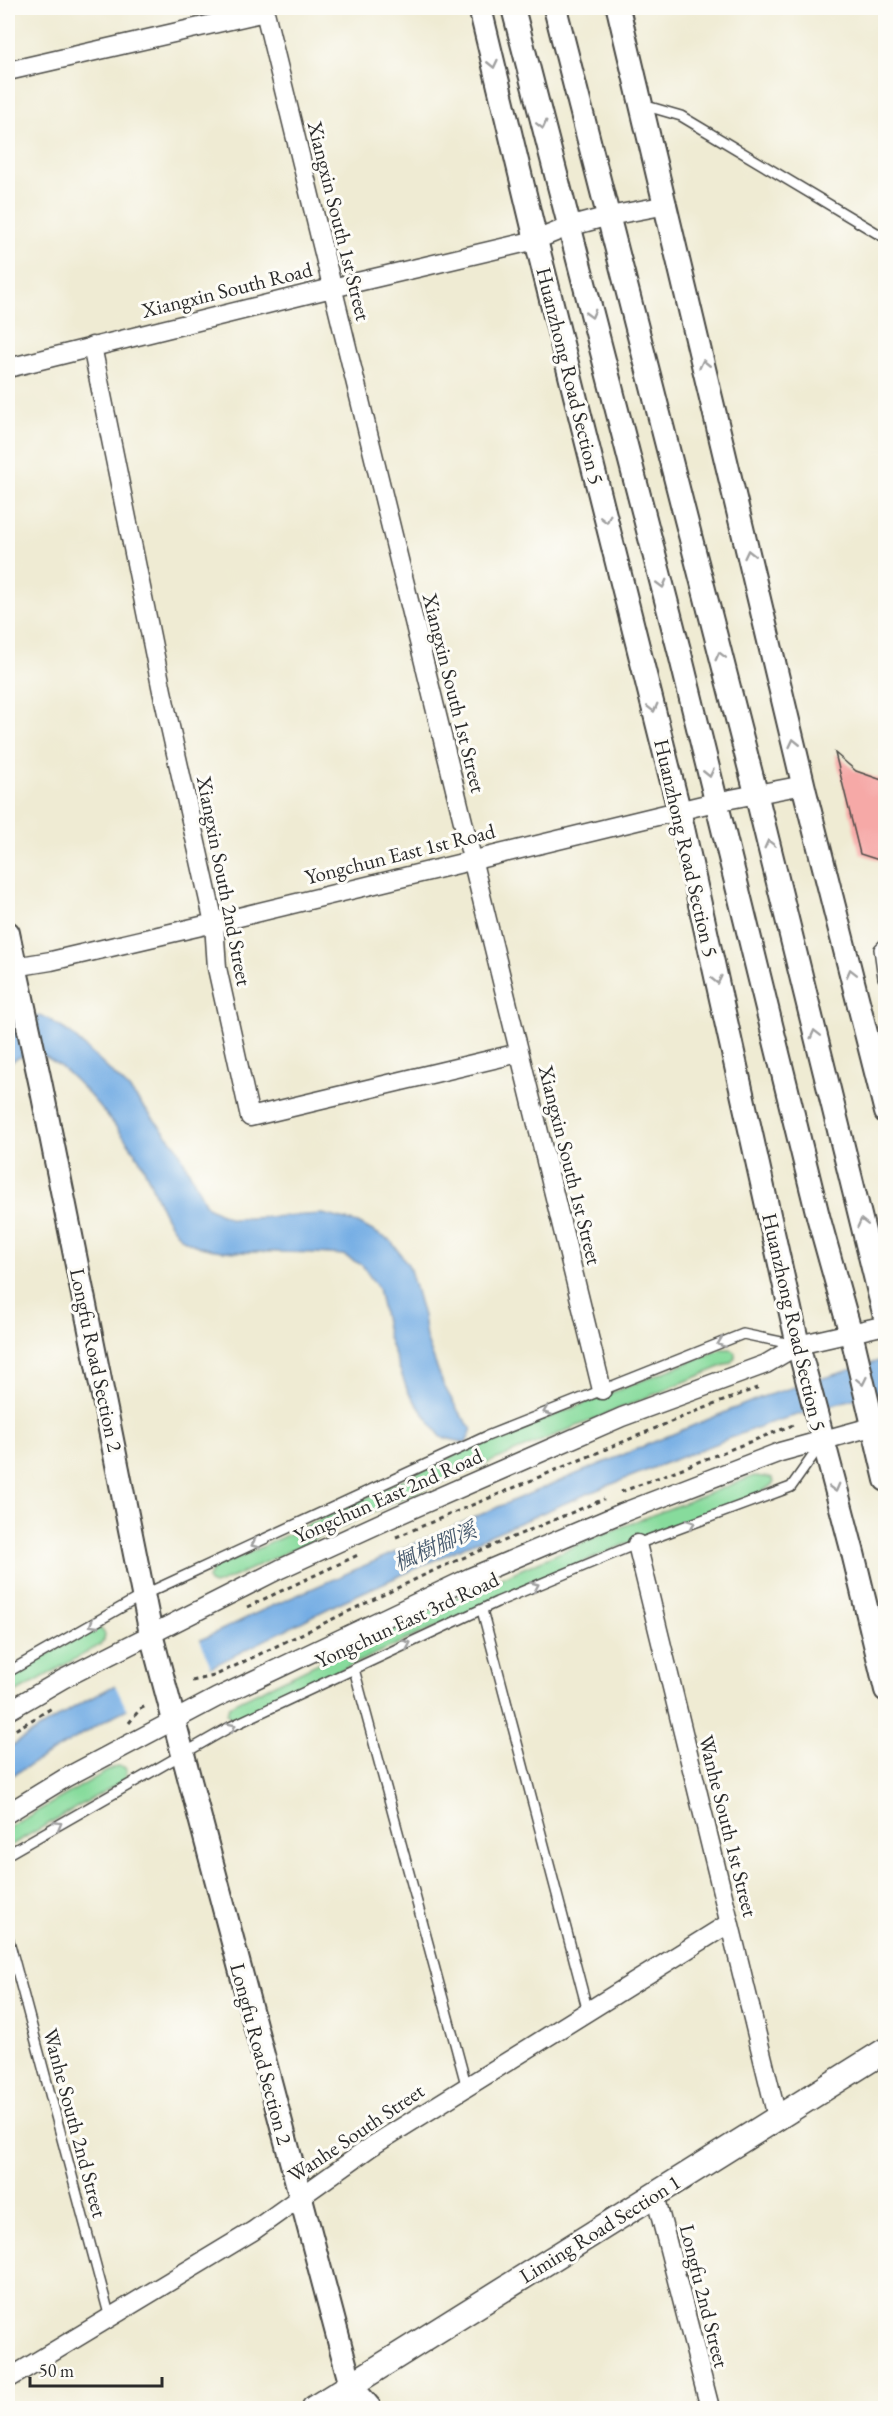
<svg xmlns="http://www.w3.org/2000/svg" width="893" height="2416" font-family="'EB Garamond','Noto Serif TC',serif">
<rect width="100%" height="100%" fill="#fdfcf7"/>
<filter id="ink" filterUnits="userSpaceOnUse"><feTurbulence type="fractalNoise" baseFrequency=".0167" numOctaves="2"/><feDisplacementMap in="SourceGraphic" scale="12" xChannelSelector="R" yChannelSelector="G"/><feConvolveMatrix kernelMatrix="1 2 1 2 8 2 1 2 1" color-interpolation-filters="sRGB"/></filter>
<filter id="wash" filterUnits="userSpaceOnUse"><feTurbulence type="fractalNoise" baseFrequency=".008" numOctaves="4" result="noise"/><feDisplacementMap in="SourceGraphic" scale="24" xChannelSelector="R" yChannelSelector="G"/><feGaussianBlur stdDeviation="1.35" result="paint"/><feColorMatrix in="noise" values="0 0 0 0 0 0 0 0 0 0 0 0 0 0 0 0 0 1.4 0 .05"/><feComposite in="paint" operator="in"/></filter>
<g filter="url(#wash)">
<rect width="100%" height="100%" fill="#efebd3"/>
<path fill="#87db9c" stroke="#598364" stroke-width="1.5" d="M722 1349H731L735 1353V1358L730 1363 403 1498 220 1583 214 1585 209 1583 208 1578 214 1567 247 1554 459 1453Z
M754 1476 772 1478 774 1482C763 1499 680 1521 657 1531 515 1590 375 1653 236 1719L232 1720 227 1714 229 1706 448 1601 598 1536Z
M96 1628 101 1629 105 1634 104 1640 100 1645 8 1697V1675Z
M116 1766 124 1767 127 1771 126 1779 8 1847V1828Z"/>
<path fill="#74ade4" stroke="#506c88" stroke-width="1.5" d="M33 1015 47 1018 70 1033 128 1088 177 1147 207 1207 231 1219 323 1214 358 1223 391 1241 409 1266 423 1316 426 1338 443 1384 460 1414 472 1429 466 1443 441 1437 408 1392 388 1337 378 1288 362 1265 343 1255C321 1253 300 1252 279 1252 250 1251 211 1256 185 1240 163 1227 152 1179 138 1157 122 1133 65 1058 37 1054 26 1053 15 1058 8 1065V1024L13 1020Z
M885 1359V1390L766 1424 589 1493 495 1533 339 1603 115 1715 8 1778V1748L78 1705 192 1644 261 1611 514 1500 762 1397Z"/>
<path fill="#efebd3" d="M199 1637 212 1670 128 1712 114 1683Z"/>
<g id="blocks">
<path fill="#f6a9a7" d="M835 753 856 771 885 781V862L860 854Z"/>
</g>
</g>
<g filter="url(#ink)">
<use href="#blocks" fill-opacity="0" stroke="#484844" stroke-width="1.5"/>
<g fill="none" stroke-linecap="round" stroke-linejoin="round">
<defs>
<path id="service" d="M643 105 681 116 880 235 886 230
M886 942 879 949 883 978 886 979
M482 1610 588 2012
M354 1669 467 2088
M8 1672 143 1595 487 1436 743 1334 796 1345
M8 1854 230 1727 354 1669 497 1602 629 1547 791 1487 822 1443
M8 1937 110 2318"/>
<path id="minor" d="M264 8 602 1390
M8 71 265 12
M92 346 162 691 214 923 217 968 250 1117 519 1053
M8 368 332 288 536 240 568 227 609 216 667 205
M8 968 51 961 214 923 715 802 804 785
M637 1544 777 2117
M8 1711 63 1679 280 1569 396 1516 622 1417 766 1364 798 1345 886 1325
M8 1813 65 1778 216 1698 471 1577 622 1513 780 1452 886 1423
M655 2195 710 2408
M8 2379 253 2231 372 2146 728 1924"/>
<path id="tertiary" d="M480 8 536 240 679 810 798 1345 853 1553 886 1690
M513 8 680 654 818 1216 854 1345 886 1480
M555 8 756 793 886 1321
M618 8 805 792 886 1112
M8 933 41 1086 151 1634 351 2386 349 2408
M351 2386 370 2408"/>
<path id="secondary" d="M314 2408 886 2050"/>
</defs>
<use href="#service" stroke="#484844" stroke-width="12"/>
<use href="#minor" stroke="#484844" stroke-width="21"/>
<use href="#tertiary" stroke="#484844" stroke-width="26"/>
<use href="#secondary" stroke="#484844" stroke-width="27"/>
<path stroke="#484844" stroke-width="3" stroke-dasharray="4.5 4.5" stroke-linecap="butt" d="M621 1492 793 1425
M396 1537 692 1413 762 1386
M247 1607 358 1555
M192 1681 214 1676 439 1568 604 1499
M129 1723 140 1709 148 1705
M8 1734 52 1708"/>
<use href="#service" stroke="#fff" stroke-width="9"/>
<use href="#minor" stroke="#fff" stroke-width="18"/>
<use href="#tertiary" stroke="#fff" stroke-width="22"/>
<use href="#secondary" stroke="#fff" stroke-width="24"/>
</g>
<defs><path id="oneway-chevron" d="M-2-3.5L2.5 0L-2 3.5" fill="none" stroke-width="1.6" stroke-linecap="round" stroke-linejoin="round" transform="scale(1.5)"/></defs>
<g stroke="#a0a0a0">
<use href="#oneway-chevron" transform="translate(493 64) rotate(77)"/>
<use href="#oneway-chevron" transform="translate(542 125) rotate(76)"/>
<use href="#oneway-chevron" transform="translate(591 314) rotate(75)"/>
<use href="#oneway-chevron" transform="translate(704 364) rotate(-103)"/>
<use href="#oneway-chevron" transform="translate(606 519) rotate(76)"/>
<use href="#oneway-chevron" transform="translate(749 554) rotate(-103)"/>
<use href="#oneway-chevron" transform="translate(662 584) rotate(75)"/>
<use href="#oneway-chevron" transform="translate(720 656) rotate(-104)"/>
<use href="#oneway-chevron" transform="translate(653 708) rotate(76)"/>
<use href="#oneway-chevron" transform="translate(794 743) rotate(-103)"/>
<use href="#oneway-chevron" transform="translate(709 773) rotate(77)"/>
<use href="#oneway-chevron" transform="translate(769 844) rotate(-104)"/>
<use href="#oneway-chevron" transform="translate(851 973) rotate(-104)"/>
<use href="#oneway-chevron" transform="translate(717 980) rotate(77)"/>
<use href="#oneway-chevron" transform="translate(815 1034) rotate(-104)"/>
<use href="#oneway-chevron" transform="translate(862 1223) rotate(-104)"/>
<use href="#oneway-chevron" transform="translate(721 1343) rotate(159)"/>
<use href="#oneway-chevron" transform="translate(862 1381) rotate(78)"/>
<use href="#oneway-chevron" transform="translate(547 1411) rotate(158)"/>
<use href="#oneway-chevron" transform="translate(835 1488) rotate(75)"/>
<use href="#oneway-chevron" transform="translate(691 1524) rotate(-21)"/>
<use href="#oneway-chevron" transform="translate(255 1544) rotate(155)"/>
<use href="#oneway-chevron" transform="translate(535 1586) rotate(-23)"/>
<use href="#oneway-chevron" transform="translate(93 1624) rotate(150)"/>
<use href="#oneway-chevron" transform="translate(407 1644) rotate(-24)"/>
<use href="#oneway-chevron" transform="translate(232 1727) rotate(-27)"/>
<use href="#oneway-chevron" transform="translate(58 1825) rotate(-30)"/>
</g>
</g>
<g text-anchor="middle" stroke-width="6" stroke-linejoin="round" paint-order="stroke">
<g font-size="21" fill="#2b2b2b" stroke="#fdfcf7">
<text transform="translate(339 221) rotate(76)" y="7">Xiangxin South 1st Street</text>
<text transform="translate(227 290) rotate(-14)" y="7">Xiangxin South Road</text>
<text transform="translate(570 376) rotate(76)" y="7">Huanzhong Road Section 5</text>
<text transform="translate(454 693) rotate(76)" y="7">Xiangxin South 1st Street</text>
<text transform="translate(686 848) rotate(77)" y="7">Huanzhong Road Section 5</text>
<text transform="translate(400 854) rotate(-14)" y="7">Yongchun East 1st Road</text>
<text transform="translate(224 881) rotate(79)" y="7">Xiangxin South 2nd Street</text>
<text transform="translate(570 1165) rotate(76)" y="7">Xiangxin South 1st Street</text>
<text transform="translate(794 1322) rotate(77)" y="7">Huanzhong Road Section 5</text>
<text transform="translate(96 1360) rotate(78)" y="7">Longfu Road Section 2</text>
<text transform="translate(388 1496) rotate(-24)" y="7">Yongchun East 2nd Road</text>
<text transform="translate(407 1620) rotate(-25)" y="7">Yongchun East 3rd Road</text>
<text transform="translate(728 1826) rotate(76)" y="7">Wanhe South 1st Street</text>
<text transform="translate(261 2054) rotate(75)" y="7">Longfu Road Section 2</text>
<text transform="translate(75 2123) rotate(75)" y="7">Wanhe South 2nd Street</text>
<text transform="translate(356 2133) rotate(-34)" y="7">Wanhe South Street</text>
<text transform="translate(600 2229) rotate(-32)" y="7">Liming Road Section 1</text>
<text transform="translate(704 2296) rotate(76)" y="7">Longfu 2nd Street</text>
</g>
<g font-size="22" font-style="italic" fill="#45586c" stroke="#fdfcf7">
<text transform="translate(435 1546) rotate(-24)" y="8">楓樹腳溪</text>
</g>
</g>
<rect width="893" height="2416" fill="none" stroke="#fdfcf7" stroke-width="30"/>
<path d="M30 2377v9h132v-9" fill="none" stroke="#2b2b2b" stroke-width="3"/>
<text x="39" y="2377" font-size="18" fill="#2b2b2b" stroke="#fdfcf7" stroke-width="4.5" paint-order="stroke">50 m</text>
</svg>
